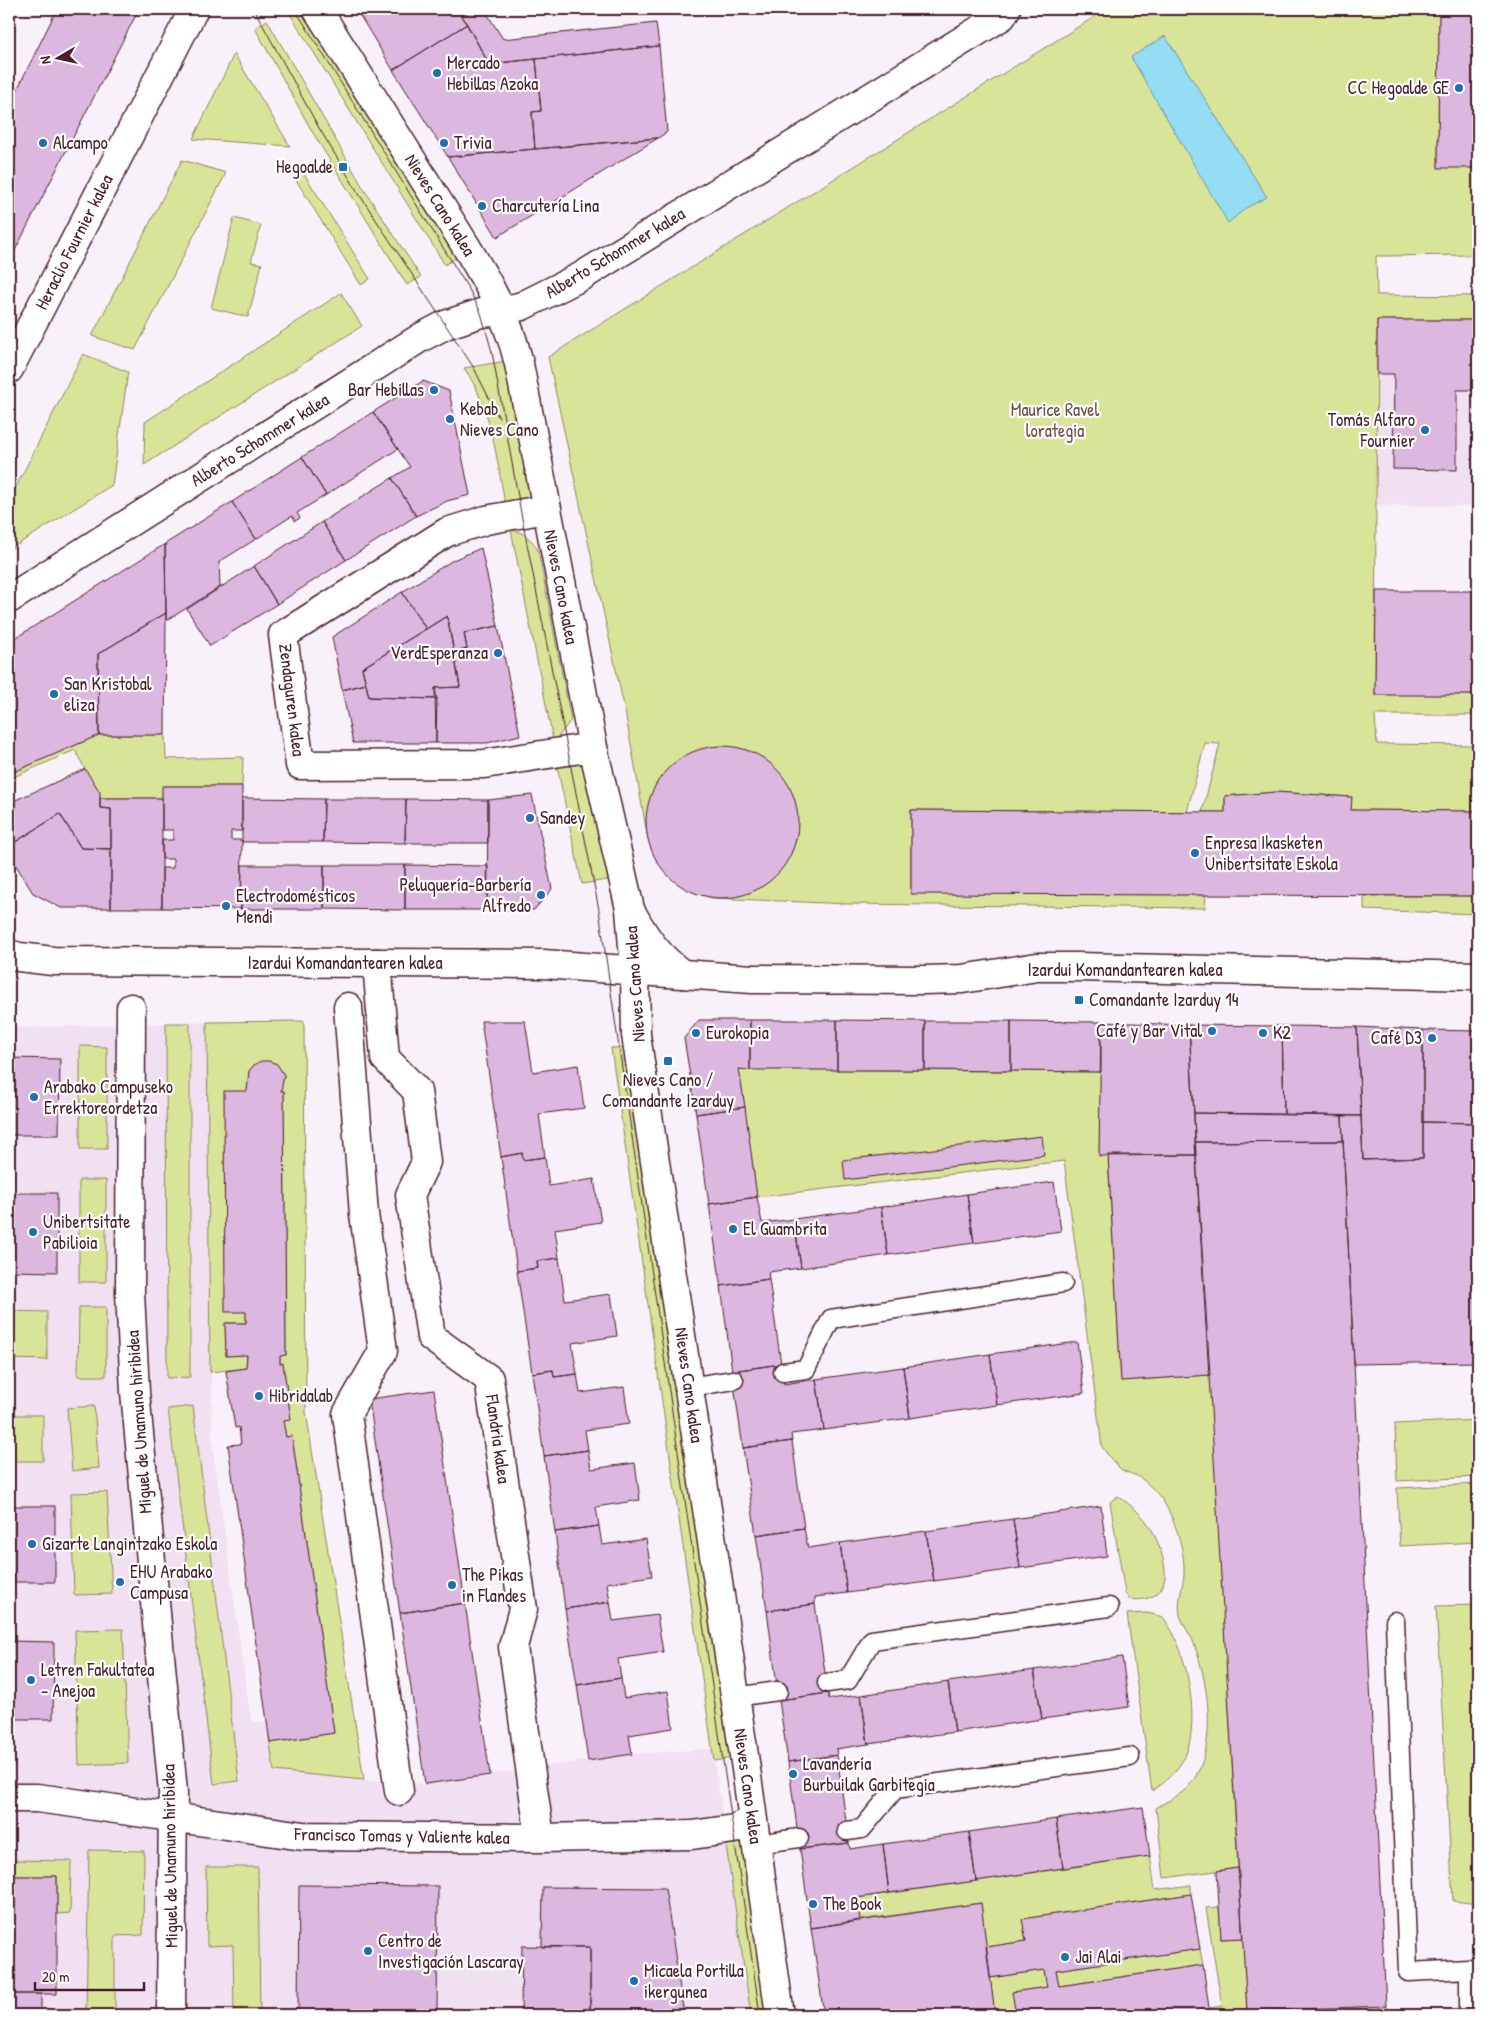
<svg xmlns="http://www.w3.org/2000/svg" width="1487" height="2024" font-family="'Patrick Hand',sans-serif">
<rect width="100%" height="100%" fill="#f8f1f9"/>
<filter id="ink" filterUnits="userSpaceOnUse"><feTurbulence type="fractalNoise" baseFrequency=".02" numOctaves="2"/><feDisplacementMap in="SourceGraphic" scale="10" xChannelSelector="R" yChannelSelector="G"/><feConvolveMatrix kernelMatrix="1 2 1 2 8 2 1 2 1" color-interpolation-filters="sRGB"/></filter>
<g filter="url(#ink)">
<path fill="#f0e0f2" d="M1377 320H1478V506L1376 505Z
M207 1022 212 1442 251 1722H267L274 1770 364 1780 425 1784 632 1754 712 1749 718 1783 751 2015H9V1028Z"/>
<path fill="#d8e598" stroke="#918262" d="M287 9H305L458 256 445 265Z
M1107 9H1439L1438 167 1478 168V255L1376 256 1377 295 1478 296V320H1377L1375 694 1478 695V715H1375L1377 744 1478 745V811L1351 810V797L1276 792 1225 796V812H1202L1220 744 1205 743 1187 812 911 810V893L1206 895 1205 908 848 904 712 898C677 888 660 874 648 839L625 711 548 357Z
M267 20 365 191 421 277 407 285 313 133 255 28Z
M234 54 290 146 193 139Z
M182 160 226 173 135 350 92 336Z
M301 169 370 279 361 285 293 175Z
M234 218 261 225 251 262 262 264 248 317 211 308Z
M341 293 362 326 144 465 145 422Z
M83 354 128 372 112 485 9 550V501Z
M507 361 531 503 506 509C497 462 492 407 464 368Z
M511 530C525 532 530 538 538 550L571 720 559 736 553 740Z
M99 735H165L166 759 243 757 242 786H163L162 798H100L75 750 9 779V774Z
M584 760 613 879 582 884 557 766Z
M1364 896H1478V914L1364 910Z
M304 1021 306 1412 364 1780 274 1771 270 1743 334 1733 292 1436 286 1437 283 1421 291 1419 283 1364H280V1356L286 1355 284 1091H281L284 1075 276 1064 254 1065 249 1071 247 1091 246 1323H225L226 1355H247L246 1368 210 1372 207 1022Z
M166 1023H190V1377L167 1378Z
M80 1046 107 1047V1149H80Z
M628 1047 733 1758 714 1761 611 1048Z
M739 1069 1101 1072 1099 1156 1108 1155 1121 1381 1210 1375 1238 1868 1164 1878 1156 1808C1165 1802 1177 1797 1185 1790 1220 1756 1209 1687 1195 1646 1191 1635 1183 1625 1180 1615 1177 1600 1183 1588 1184 1574 1185 1549 1175 1519 1161 1498 1156 1492 1146 1481 1139 1477 1134 1474 1127 1473 1122 1470 1114 1464 1108 1455 1102 1447L1064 1161 757 1197Z
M79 1180H106V1282H79Z
M79 1307H106V1376H78Z
M9 1311 47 1312V1360L9 1359Z
M94 1406 99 1468 72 1471 67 1408Z
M193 1406 239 1781 214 1784 168 1409Z
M9 1415H43V1461H9Z
M1478 1420V1477L1397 1481 1395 1424Z
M1478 1484V1542L1400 1546 1397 1488Z
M107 1492 112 1594 74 1595 71 1493Z
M1118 1496C1132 1506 1145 1516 1153 1532 1163 1553 1178 1593 1144 1599 1139 1600 1134 1600 1129 1599L1125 1593 1110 1502Z
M1478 1605V1904L1453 1901 1436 1606Z
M1148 1613 1163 1617C1167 1623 1172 1630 1175 1637 1189 1667 1200 1727 1184 1758 1176 1773 1165 1781 1152 1791L1127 1614Z
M123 1629 128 1763 79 1765 75 1630Z
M744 1843 769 2015H751L726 1845Z
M89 1850 144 1851 143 1935 115 1936V2015H86Z
M1150 1856 1155 1890 1191 1885V1894L1023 1919 1026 1941 986 1947 981 1903 860 1920 857 1898Z
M9 1860 71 1861 70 1913 57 1914V1876H9Z
M206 1867H258L260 2015H234L233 1945 207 1946Z
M1219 1907 1221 1939 1243 1938 1247 2011 1386 2006V2015H1210L1209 2008 1222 2006 1206 1908Z
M1200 1949 1203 1965 1059 1986 1056 1970Z
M1044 1970 1047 1987 1013 1992 1016 2015H995L990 1978Z"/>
<path fill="#94ddf5" stroke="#7691a4" d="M1165 36 1267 197 1246 208 1228 223 1131 57Z"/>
<path fill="#dcb7e0" stroke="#4a1f2b" d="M57 9H139L9 262V106Z
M356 9H458L467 24 393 70Z
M458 9H484L503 39 656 23 659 46 489 64Z
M1439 9H1478V168H1438Z
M467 24 489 64 536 59 541 111 532 112 535 149 448 157 393 70Z
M659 46 667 132 658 138 535 149 532 112 541 111 536 59Z
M658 138 497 237 448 157 535 149Z
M1377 320H1478V390H1457V470L1393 469 1394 374H1377Z
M423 381 449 391 470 495 447 501 416 516 392 478 410 467 373 412Z
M373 412 398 449 326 495 302 457Z
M302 457 326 495 297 513 300 518 295 521 292 516 256 539 232 502Z
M392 478 416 516 346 560 322 522Z
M232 502 256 539 219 562 220 587 166 621 165 544Z
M322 522 346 560 277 604 254 566Z
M165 544 166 613 98 654 99 735 9 774V642Z
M481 548 498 626 464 633 467 649 454 652 447 616 426 629 402 592 453 560Z
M254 566 277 604 210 646 187 609Z
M1376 591H1478V695H1375Z
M402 592 426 629 362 668 366 684 342 690 332 637Z
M166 613 165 735H99L98 654Z
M447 616 460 687 435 688 437 699 369 697 362 668Z
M498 626 520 735 487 743H436L435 688 460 687 454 652 467 649 464 633Z
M366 684 369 697 437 699 436 743H353L342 690Z
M646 822a76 76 0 1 1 152 0a76 76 0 1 1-152 0Z
M85 769 100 792V808L111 809V849L81 848 60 814 9 846V803Z
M162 786H242V831H231V840H242V842L241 909 162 908V868H173V859H162V840H173V830H162Z
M1276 792 1352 797 1351 810 1478 811V896L911 894V810L1225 812V796Z
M532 795 552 889 534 910H487L488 800Z
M100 798H162V908H111V809L100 808Z
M242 798 324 799 323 842H242Z
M324 799H406L405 843 323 842Z
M406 799 488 800V843H405Z
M60 814 81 848 111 849V908H61L33 893 9 854V846Z
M242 865H324V909H241Z
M324 865H405V910L324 909Z
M405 865 488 866 487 910H405Z
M699 1020H750V1070L739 1069 745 1107 696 1114 684 1038Z
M750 1020H837V1070H750Z
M837 1020 925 1021V1070H837Z
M481 1021H525L533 1072 578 1065 584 1108 539 1114 545 1157 523 1160 522 1153 501 1157Z
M925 1021H1011V1071L925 1070Z
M1011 1021 1101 1022V1072L1011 1071Z
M1101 1022 1189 1025 1196 1155 1099 1156Z
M1189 1025 1282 1026 1284 1114 1194 1113Z
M1282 1026 1357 1027 1361 1116 1284 1114Z
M1357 1027 1423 1030V1158L1363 1160Z
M1423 1030 1478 1031V1123L1423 1122Z
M9 1058 60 1059 59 1135H9Z
M261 1061H269L277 1064 284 1075 281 1091H284L286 1355 280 1356V1364L283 1363 291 1420 283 1421 286 1437 292 1436 334 1733 270 1743 228 1445 241 1444 239 1427 235 1428 226 1371 246 1368 247 1355 226 1356 225 1323H246V1312H225L224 1091H247L249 1071 254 1065Z
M745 1107 757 1197 709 1204 696 1114Z
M1194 1113 1342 1116 1343 1141 1195 1142Z
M1342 1116H1361L1363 1160 1423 1158V1122L1478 1123V1362L1354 1364Z
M1042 1136 1044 1155 845 1180 843 1160Z
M1343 1141 1386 2006 1247 2011 1195 1142Z
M522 1153 523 1160 545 1157 549 1186 594 1179 601 1222 555 1229 559 1258 537 1261 538 1268 517 1271 501 1157Z
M1108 1155H1196L1210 1375 1121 1381Z
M1054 1182 1061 1231 974 1243 967 1194Z
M9 1193H57V1272L9 1271Z
M967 1194 974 1243 888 1255 881 1207Z
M757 1197 762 1223 794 1219 801 1268 768 1272 769 1279 721 1286 709 1204Z
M881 1207 888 1255 801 1268 794 1219Z
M559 1258 565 1300 611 1294 617 1336 572 1343 577 1374 554 1377 553 1370 532 1373 517 1271 538 1268 537 1261Z
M769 1279 781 1364 732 1371 721 1286Z
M1077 1342 1084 1393 997 1405 990 1354Z
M990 1354 997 1405 910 1418 903 1367Z
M781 1364 784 1384 816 1379 824 1430 791 1434 792 1441 743 1448 732 1371Z
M903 1367 910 1418 824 1430 816 1379Z
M553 1370 554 1377 577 1374 580 1393 624 1387 629 1424 585 1430 588 1450 544 1456 532 1373Z
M434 1390 465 1603 400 1613 369 1399Z
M792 1441 804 1528 756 1535 743 1448Z
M588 1450 591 1469 635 1463 640 1500 596 1507 599 1526 555 1532 544 1456Z
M9 1506H55V1582H9Z
M1101 1506 1107 1556 1020 1568 1013 1519Z
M1013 1519 1020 1568 934 1581 926 1531Z
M599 1526 602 1545 646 1539 652 1576 607 1583 610 1602 565 1609 555 1532Z
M804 1528 808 1548 840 1543 847 1593 815 1597V1604L767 1611 756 1535Z
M926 1531 934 1581 847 1593 840 1543Z
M610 1602 613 1621 657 1615 663 1652 618 1659 621 1678 577 1685 565 1609Z
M465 1603 490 1775 425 1784 400 1613Z
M815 1604 828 1693 779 1700 767 1611Z
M9 1641 54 1642 53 1719H9Z
M1122 1657 1129 1707 1042 1719 1034 1670Z
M1034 1670 1042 1719 955 1732 948 1682Z
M621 1678 624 1698 668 1691 673 1728 629 1735 632 1754 588 1761 577 1685Z
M948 1682 955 1732 868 1744 861 1695Z
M828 1693 829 1699 861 1695 868 1744 836 1749 837 1755 788 1762 779 1700Z
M837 1755 849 1843 800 1849 788 1762Z
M1143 1807 1150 1856 1063 1868 1056 1819Z
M1056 1819 1063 1868 976 1881 969 1832Z
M969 1832 976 1881 889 1893 883 1844Z
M849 1843 850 1849 883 1844 889 1893 857 1898 860 1920 811 1928 800 1849Z
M1238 1868 1243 1938 1221 1939 1217 1871Z
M9 1876H57V1994H9Z
M299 1885 438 1886 437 2015H298Z
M543 1887 665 1888 684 2015H590V1947H542Z
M1191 1894 1200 1949 1056 1970 1059 1986 1203 1965 1210 2015H1016L1012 1992 1047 1987 1044 1970 990 1978 986 1947 1026 1941 1022 1919Z
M981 1903 995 2015H824L811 1928Z
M522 1946 590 1947V2015H521Z
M9 1994H41V2015H9Z"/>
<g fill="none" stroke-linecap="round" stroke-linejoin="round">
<defs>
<path id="lane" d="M783 1372 806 1369 831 1319 1063 1283
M689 1387 734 1380
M1395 1621 1408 1972 1469 1969V2015
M827 1683 848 1680 872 1640 1109 1607
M735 1697 778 1691
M847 1831 862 1829 895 1789 1130 1757
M756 1844 799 1838"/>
<path id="street" d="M317 9C356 70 394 131 432 192 466 247 505 301 519 364L593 747 630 909 635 971 636 1035 746 1769 780 2015
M546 509 486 520 447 532 283 635 300 765 484 764 593 747
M9 599 420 338 445 325 481 313 502 311 522 306 582 276 1002 16 1006 9
M633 915C647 941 659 956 682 974
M377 963 385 1058 417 1091 426 1162 410 1195 431 1337 489 1379 523 1609 513 1647 540 1838
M348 1007 364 1214 383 1351 347 1414 399 1791
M131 1008 130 1293 135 1392 173 1792 171 2015
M9 1798H37L67 1802 303 1836 540 1838 692 1835 734 1829 753 1820"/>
<path id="secondary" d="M9 369 194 9
M9 954 19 957 53 961 543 964 752 979 923 980 962 979 1037 967H1077L1478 976"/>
</defs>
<use href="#lane" stroke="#4a1f2b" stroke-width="21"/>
<use href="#street" stroke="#4a1f2b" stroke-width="31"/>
<use href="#secondary" stroke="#4a1f2b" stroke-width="31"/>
<use href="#lane" stroke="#fff" stroke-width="18"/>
<use href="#street" stroke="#fff" stroke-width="28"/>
<use href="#secondary" stroke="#fff" stroke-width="28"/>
<path stroke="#4a1f2b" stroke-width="1" d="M254 9 319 128 359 194 474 368 499 418
M295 9 470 291 481 313 492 352 521 513 599 910 760 2015"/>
</g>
</g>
<g fill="#1f6fb2" stroke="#fff" stroke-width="2">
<circle cx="437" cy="73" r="5"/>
<circle cx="1459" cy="88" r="5"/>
<circle cx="43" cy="143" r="5"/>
<circle cx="444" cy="143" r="5"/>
<rect x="338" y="162" width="10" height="10" rx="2.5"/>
<circle cx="482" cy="206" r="5"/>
<circle cx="434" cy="390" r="5"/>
<circle cx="450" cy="419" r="5"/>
<circle cx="1425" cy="430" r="5"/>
<circle cx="498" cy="653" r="5"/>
<circle cx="54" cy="694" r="5"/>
<circle cx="530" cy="818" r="5"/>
<circle cx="1195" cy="853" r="5"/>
<circle cx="541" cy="895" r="5"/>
<circle cx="226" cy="906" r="5"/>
<rect x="1074" y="995" width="10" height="10" rx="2.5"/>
<circle cx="1212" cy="1031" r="5"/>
<circle cx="696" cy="1033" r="5"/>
<circle cx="1263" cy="1033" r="5"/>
<circle cx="1432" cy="1038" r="5"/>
<rect x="663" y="1056" width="10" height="10" rx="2.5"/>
<circle cx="34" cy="1097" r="5"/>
<circle cx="733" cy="1229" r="5"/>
<circle cx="33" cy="1232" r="5"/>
<circle cx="259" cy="1396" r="5"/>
<circle cx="32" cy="1544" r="5"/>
<circle cx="120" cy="1582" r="5"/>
<circle cx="452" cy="1585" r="5"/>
<circle cx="31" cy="1680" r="5"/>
<circle cx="793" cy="1774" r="5"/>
<circle cx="813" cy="1904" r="5"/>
<circle cx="368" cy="1951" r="5"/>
<circle cx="1065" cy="1957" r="5"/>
<circle cx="634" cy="1981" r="5"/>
</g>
<g text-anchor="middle" stroke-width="4.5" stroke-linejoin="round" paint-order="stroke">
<g font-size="18" fill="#4a1f2b" stroke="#fff" text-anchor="start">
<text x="447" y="69">Mercado<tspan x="447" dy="21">Hebillas Azoka</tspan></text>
<text x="1449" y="94" text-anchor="end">CC Hegoalde GE</text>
<text x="53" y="149">Alcampo</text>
<text x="454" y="149">Trivia</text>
<text x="333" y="173" text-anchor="end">Hegoalde</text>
<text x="492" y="212">Charcutería Lina</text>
<text x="424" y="396" text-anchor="end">Bar Hebillas</text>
<text x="460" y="415">Kebab<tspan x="460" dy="21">Nieves Cano</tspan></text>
<text x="1415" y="426" text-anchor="end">Tomás Alfaro<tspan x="1415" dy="21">Fournier</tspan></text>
<text x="488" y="659" text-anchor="end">VerdEsperanza</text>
<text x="64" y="690">San Kristobal<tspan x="64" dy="21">eliza</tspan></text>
<text x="540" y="824">Sandey</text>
<text x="1205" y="849">Enpresa Ikasketen<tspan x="1205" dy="21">Unibertsitate Eskola</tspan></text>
<text x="531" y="891" text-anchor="end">Peluquería-Barbería<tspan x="531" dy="21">Alfredo</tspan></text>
<text x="236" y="902">Electrodomésticos<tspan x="236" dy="21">Mendi</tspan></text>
<text x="1089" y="1006">Comandante Izarduy 14</text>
<text x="1202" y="1037" text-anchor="end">Café y Bar Vital</text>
<text x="706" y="1039">Eurokopia</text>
<text x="1273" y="1039">K2</text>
<text x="1422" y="1044" text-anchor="end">Café D3</text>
<text x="668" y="1086" text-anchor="middle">Nieves Cano /<tspan x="668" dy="21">Comandante Izarduy</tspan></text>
<text x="44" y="1093">Arabako Campuseko<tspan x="44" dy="21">Errektoreordetza</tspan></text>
<text x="43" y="1228">Unibertsitate<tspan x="43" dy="21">Pabilioia</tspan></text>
<text x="743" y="1235">El Guambrita</text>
<text x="269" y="1402">Hibridalab</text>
<text x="42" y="1550">Gizarte Langintzako Eskola</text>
<text x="130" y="1578">EHU Arabako<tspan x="130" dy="21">Campusa</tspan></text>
<text x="462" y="1581">The Pikas<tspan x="462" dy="21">in Flandes</tspan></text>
<text x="41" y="1676">Letren Fakultatea<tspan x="41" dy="21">- Anejoa</tspan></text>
<text x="803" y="1770">Lavandería<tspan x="803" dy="21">Burbuilak Garbitegia</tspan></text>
<text x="823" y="1910">The Book</text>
<text x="378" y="1947">Centro de<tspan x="378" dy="21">Investigación Lascaray</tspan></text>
<text x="1075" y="1963">Jai Alai</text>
<text x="644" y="1977">Micaela Portilla<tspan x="644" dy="21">ikergunea</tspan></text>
</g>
<g font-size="18" fill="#4a1f2b" stroke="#fff">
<text transform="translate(440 205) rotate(58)" y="6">Nieves Cano kalea</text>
<text transform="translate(74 242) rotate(-63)" y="6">Heraclio Fournier kalea</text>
<text transform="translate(615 253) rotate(-31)" y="6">Alberto Schommer kalea</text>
<text transform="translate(260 440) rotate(-32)" y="6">Alberto Schommer kalea</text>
<text transform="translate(561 587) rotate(79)" y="6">Nieves Cano kalea</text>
<text transform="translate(292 700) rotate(83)" y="6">Zendaguren kalea</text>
<text x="345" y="969">Izardui Komandantearen kalea</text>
<text x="1125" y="976">Izardui Komandantearen kalea</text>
<text transform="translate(635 984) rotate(-94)" y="6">Nieves Cano kalea</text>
<text transform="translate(689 1385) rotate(82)" y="6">Nieves Cano kalea</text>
<text transform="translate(139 1422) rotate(-94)" y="6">Miguel de Unamuno hiribidea</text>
<text transform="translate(498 1439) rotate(82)" y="6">Flandria kalea</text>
<text transform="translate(748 1786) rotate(82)" y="6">Nieves Cano kalea</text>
<text transform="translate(402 1836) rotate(1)" y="6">Francisco Tomas y Valiente kalea</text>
<text transform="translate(170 1856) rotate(-91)" y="6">Miguel de Unamuno hiribidea</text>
</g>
<g font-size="18" fill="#6e5046" stroke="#fff">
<text x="1055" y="416">Maurice Ravel<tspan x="1055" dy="21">lorategia</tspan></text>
</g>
</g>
<rect width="1487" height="2024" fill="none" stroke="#fff" stroke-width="30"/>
<rect x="15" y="15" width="1457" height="1994" fill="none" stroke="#4a1f2b" stroke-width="2" filter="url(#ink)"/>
<g transform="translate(58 58) rotate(261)" stroke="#ffffff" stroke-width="4" paint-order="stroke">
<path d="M0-4L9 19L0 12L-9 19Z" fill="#4a1f2b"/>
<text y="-8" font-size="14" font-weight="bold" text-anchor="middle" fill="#4a1f2b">N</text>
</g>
<path d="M35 1982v8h109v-8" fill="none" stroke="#4a1f2b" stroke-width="2.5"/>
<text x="42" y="1982" font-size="15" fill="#4a1f2b" stroke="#ffffff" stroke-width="4" paint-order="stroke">20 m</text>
</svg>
